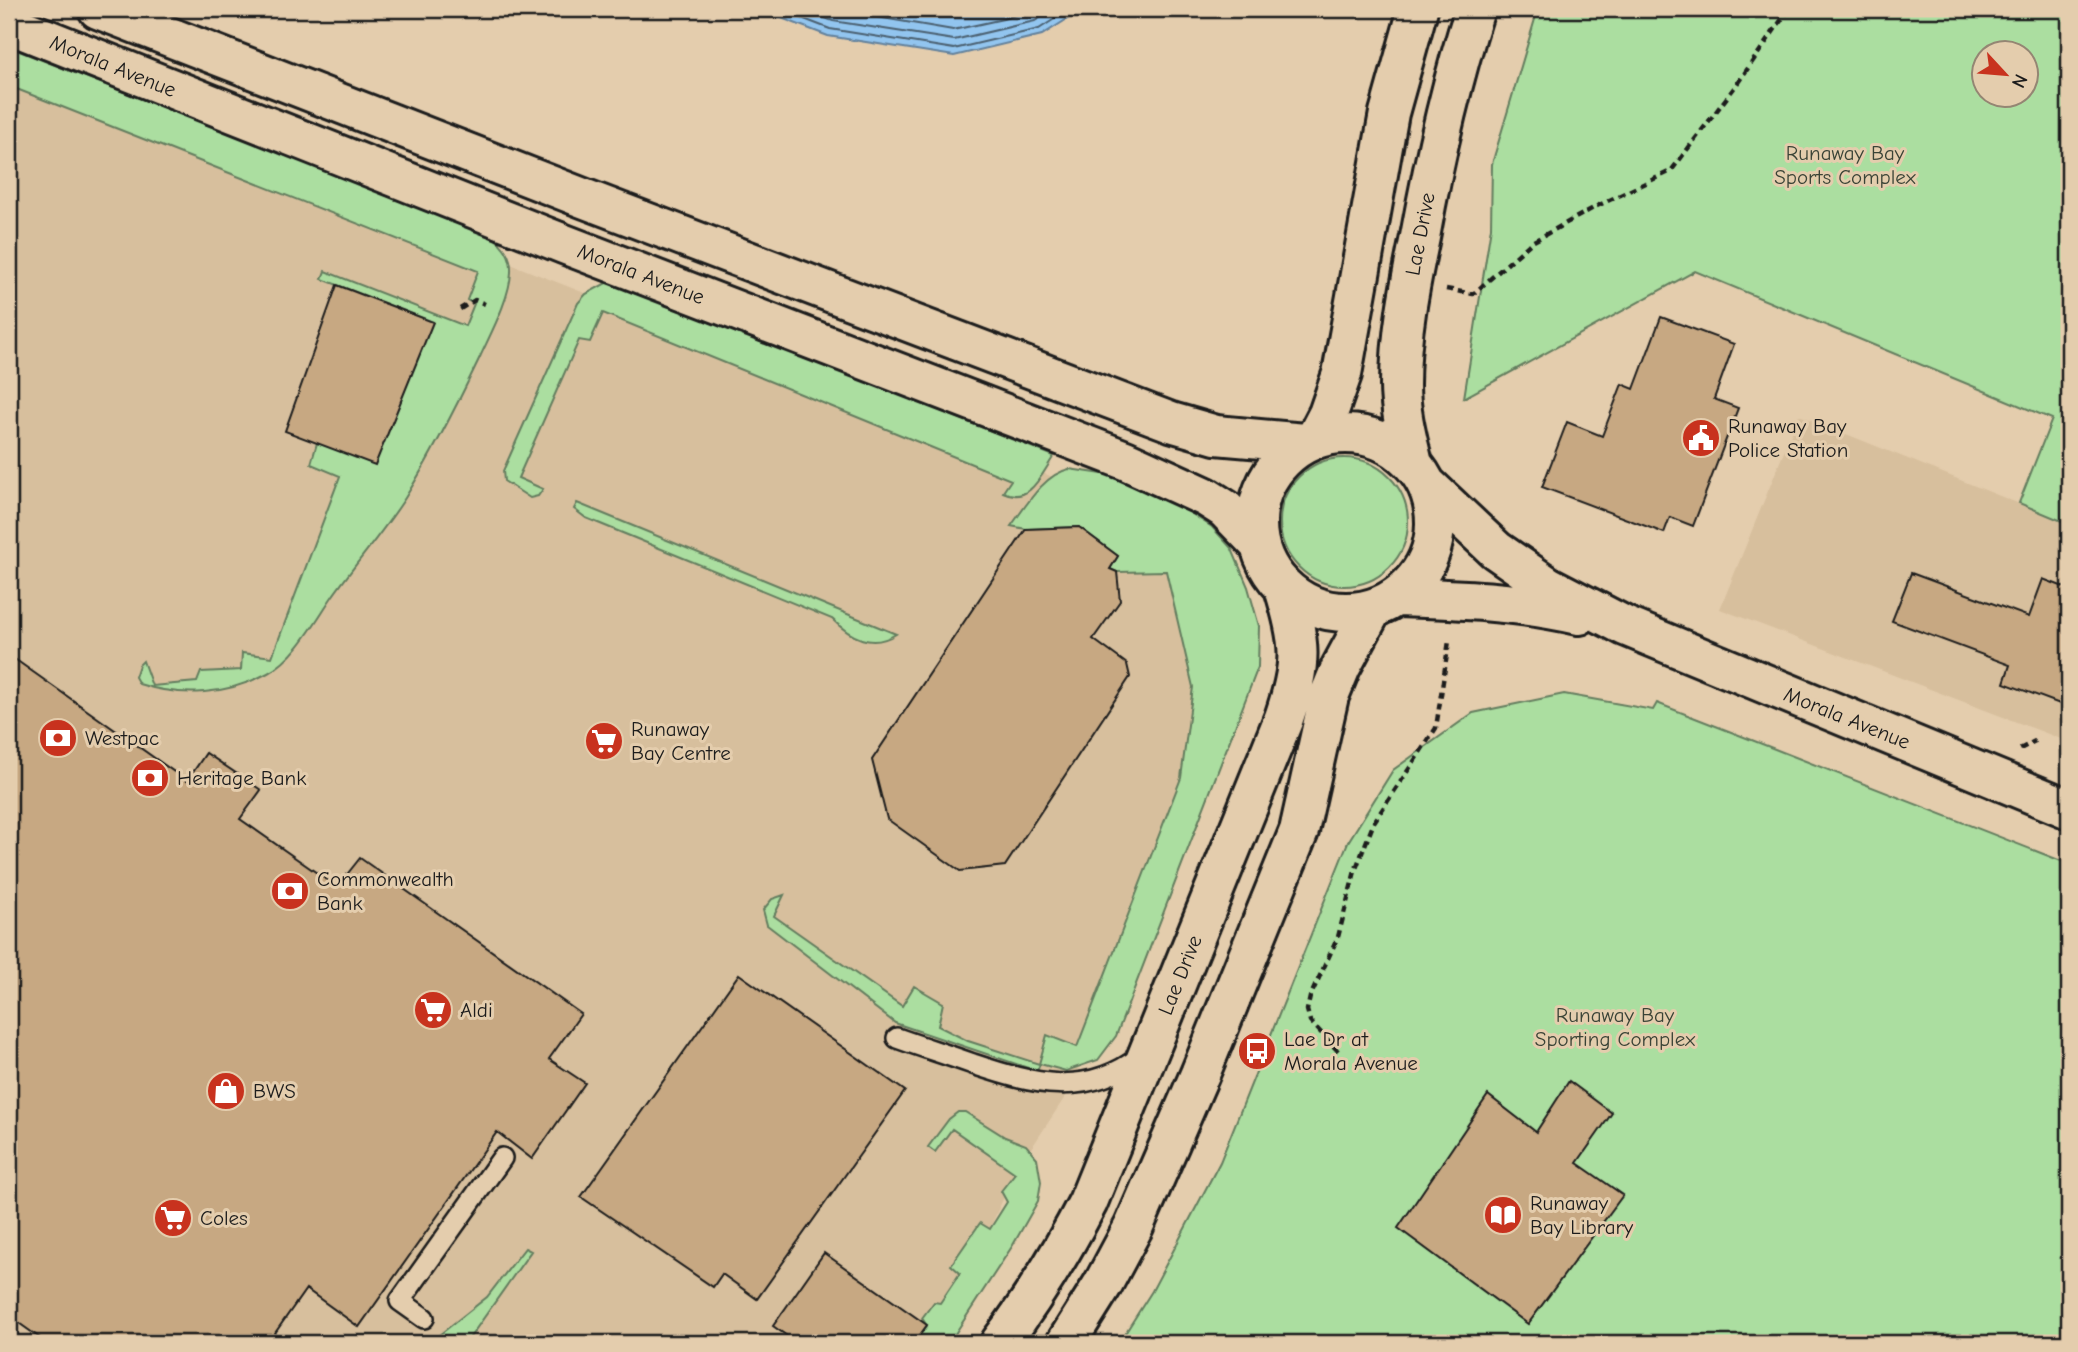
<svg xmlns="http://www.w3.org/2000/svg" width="2078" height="1352" font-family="'Comic Neue',sans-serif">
<rect width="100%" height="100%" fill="#e4cdad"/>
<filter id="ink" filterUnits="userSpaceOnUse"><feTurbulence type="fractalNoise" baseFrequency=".0143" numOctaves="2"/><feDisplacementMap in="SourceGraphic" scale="14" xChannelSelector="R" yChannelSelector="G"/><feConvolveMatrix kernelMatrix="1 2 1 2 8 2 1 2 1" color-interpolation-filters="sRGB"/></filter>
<g filter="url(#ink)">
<path fill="#d7bf9d" d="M9 67 1058 479 1166 571 1208 694 1190 789 1069 1091 1015 1173 968 1276 922 1343H9Z
M1799 415 2069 524V742L1720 609Z"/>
<path fill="#abdea0" stroke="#647d5e" stroke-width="2" fill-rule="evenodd" d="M1538 9H2069V524L2019 503 2052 419 1695 271 1464 398 1491 227 1492 164ZM1983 52H2025V94H1983Z
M9 47 492 236C504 246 512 256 511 272 510 298 491 333 480 357 457 405 433 453 405 498 383 532 356 563 332 597 315 622 296 658 268 673 227 695 182 698 139 684L135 677 139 665 143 661 152 686 197 682 201 672 241 670 242 653 272 657 340 476 311 464 317 443 433 322 322 279 325 271 465 326 474 304 467 300 478 271 9 86Z
M608 282 631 288 1054 456C1041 475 1030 505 1003 492L1011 480 603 313 590 342 579 340 518 478 543 489 538 496 530 498 504 481 503 471 578 303 586 294Z
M1280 522a64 64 0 1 1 128 0a64 64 0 1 1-128 0Z
M1069 469 1116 476 1175 503 1212 527 1232 549 1248 587 1259 626 1258 667 1116 1036 1098 1060 1066 1071 1040 1064 1037 1071 895 1023 767 925 763 910 772 899 784 895 774 916 902 1006 914 986 943 1003 938 1026 968 1041 1039 1064 1047 1035 1077 1047 1181 778 1193 687 1166 571 1117 572 1110 569 1118 556 1079 527 1026 529 1011 526C1026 506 1043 475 1069 469Z
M577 503 896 634C872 649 851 638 832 619L586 518 574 509Z
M1564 694 1653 710 1657 703 2069 864V1343H1119L1152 1291 1220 1162 1348 842 1393 770 1473 713Z
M958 1112H965L1005 1137 1026 1145 1037 1158 1041 1182 1038 1201 1013 1245 949 1343H914L927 1326 922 1318 934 1302 940 1303 960 1273 951 1265 980 1223 990 1229 1007 1202 1001 1191 1015 1173 952 1129 935 1152 928 1147 949 1119Z
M525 1248 531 1251 466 1343H429L487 1297Z"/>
<path fill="#92c5ef" stroke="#63819b" stroke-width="2" d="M758 9H1083L1042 35 954 56 828 36Z"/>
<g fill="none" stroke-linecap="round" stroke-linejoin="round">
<path stroke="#4b6070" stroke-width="2" d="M778 9 830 29 954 49 1039 29 1070 9
M801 9 833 21 954 40 1035 21 1054 9
M830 9 953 30 1003 19 1035 9"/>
</g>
<path fill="#c7a882" stroke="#1c1c1c" stroke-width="2" d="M337 285 433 322 375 465 285 431Z
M1661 317 1734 344 1714 399 1738 408 1693 526 1670 517 1664 533 1542 487 1567 422 1602 436 1622 384 1634 389Z
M1079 527 1118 556 1110 569 1117 572 1120 601 1093 639 1127 664 1130 677 1005 866 960 871 887 819 872 760 1026 529Z
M1911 573 2029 617 2043 579 2069 589 2068 707 2004 683 2010 665 1892 621Z
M9 655 187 781 206 753 261 790 240 819 337 887 360 858 581 1014 549 1059 585 1083 532 1159 497 1132 359 1327 306 1289 268 1343H47L9 1316Z
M739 974 905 1091 757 1299 722 1274 713 1287 581 1197Z
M1569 1081 1612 1113 1577 1163 1623 1195 1528 1324 1398 1228 1488 1095 1536 1132Z
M824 1253 927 1325 914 1343H797L773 1326Z"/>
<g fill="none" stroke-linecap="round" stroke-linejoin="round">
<defs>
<path id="lane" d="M897 1038C922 1047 948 1055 973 1064 1033 1084 1086 1099 1141 1056
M424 1318 400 1301 502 1158"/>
<path id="secondary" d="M98 9 583 198 1171 422 1216 435 1305 443
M9 24 564 244 1125 460 1206 497 1225 509 1259 544
M1257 523a89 89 0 1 1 178 0a89 89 0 1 1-178 0Z
M1315 439 1328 414 1342 374 1389 113 1418 9
M1413 464C1407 438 1400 411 1400 385 1400 335 1410 285 1420 237 1434 160 1451 83 1475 9
M1427 485 1496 550 1548 586 1625 626 2069 809
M1396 597C1457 599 1519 601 1579 615
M1000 1343C1034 1298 1062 1252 1088 1202L1284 718C1303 662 1301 643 1284 588
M1066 1343 1103 1284 1134 1226 1200 1074 1299 831 1329 696 1341 667 1373 608"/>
</defs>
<use href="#lane" stroke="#1c1c1c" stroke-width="24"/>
<use href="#secondary" stroke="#1c1c1c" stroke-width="44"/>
<path stroke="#1c1c1c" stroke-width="4.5" stroke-dasharray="7 5" stroke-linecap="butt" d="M1446 289 1473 294 1532 242 1597 206 1671 171 1737 84 1789 9
M460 309 475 300 485 304
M2020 749 2035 741
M1338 1051 1310 1021 1307 1010 1310 997 1338 937 1355 871 1374 822 1436 728 1449 641"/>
<use href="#lane" stroke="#e4cdad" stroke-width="19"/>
<use href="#secondary" stroke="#e4cdad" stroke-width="38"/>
</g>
</g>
<defs>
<symbol id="civic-disc" viewBox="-11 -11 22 22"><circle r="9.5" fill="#c8321e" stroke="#e4cdad"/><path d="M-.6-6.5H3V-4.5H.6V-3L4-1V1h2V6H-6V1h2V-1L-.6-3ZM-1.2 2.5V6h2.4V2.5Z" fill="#fff"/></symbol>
<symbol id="bank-disc" viewBox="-11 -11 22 22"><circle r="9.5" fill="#c8321e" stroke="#e4cdad"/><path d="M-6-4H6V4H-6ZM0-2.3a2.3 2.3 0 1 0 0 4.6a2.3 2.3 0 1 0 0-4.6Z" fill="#fff"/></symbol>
<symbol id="supermarket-disc" viewBox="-11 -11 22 22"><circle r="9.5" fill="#c8321e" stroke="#e4cdad"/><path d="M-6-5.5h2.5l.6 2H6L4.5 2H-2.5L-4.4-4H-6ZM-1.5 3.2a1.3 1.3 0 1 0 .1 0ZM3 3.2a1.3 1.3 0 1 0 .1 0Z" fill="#fff"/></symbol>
<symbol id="bus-disc" viewBox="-11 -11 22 22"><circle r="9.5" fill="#c8321e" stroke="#e4cdad"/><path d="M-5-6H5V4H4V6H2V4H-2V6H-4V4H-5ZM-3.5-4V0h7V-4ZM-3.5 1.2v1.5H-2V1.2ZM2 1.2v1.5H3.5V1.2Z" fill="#fff"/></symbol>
<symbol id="shop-disc" viewBox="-11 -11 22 22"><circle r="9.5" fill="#c8321e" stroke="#e4cdad"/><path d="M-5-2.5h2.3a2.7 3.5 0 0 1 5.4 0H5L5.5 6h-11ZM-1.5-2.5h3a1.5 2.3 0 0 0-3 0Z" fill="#fff"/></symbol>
<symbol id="library-disc" viewBox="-11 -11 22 22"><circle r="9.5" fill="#c8321e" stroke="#e4cdad"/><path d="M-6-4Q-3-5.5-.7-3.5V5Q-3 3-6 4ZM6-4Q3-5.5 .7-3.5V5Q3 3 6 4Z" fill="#fff"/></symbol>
</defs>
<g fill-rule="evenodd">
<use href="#civic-disc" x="1679" y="416" width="44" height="44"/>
<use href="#bank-disc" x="36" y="716" width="44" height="44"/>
<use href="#supermarket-disc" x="582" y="719" width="44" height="44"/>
<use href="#bank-disc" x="128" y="756" width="44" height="44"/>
<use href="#bank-disc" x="268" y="869" width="44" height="44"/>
<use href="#supermarket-disc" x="411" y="988" width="44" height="44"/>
<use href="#bus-disc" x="1235" y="1029" width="44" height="44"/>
<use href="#shop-disc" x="204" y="1069" width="44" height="44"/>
<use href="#library-disc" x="1481" y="1193" width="44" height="44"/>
<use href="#supermarket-disc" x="151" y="1196" width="44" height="44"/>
</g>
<g text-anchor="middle" stroke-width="6" stroke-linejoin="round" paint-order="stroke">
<g font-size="21" fill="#1c1c1c" stroke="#e4cdad">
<text transform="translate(113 66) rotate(22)" y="7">Morala Avenue</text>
<text transform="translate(1420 234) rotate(-79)" y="7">Lae Drive</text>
<text transform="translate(641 274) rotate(21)" y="7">Morala Avenue</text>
<text transform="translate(1847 718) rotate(22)" y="7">Morala Avenue</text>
<text transform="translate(1180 975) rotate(-68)" y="7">Lae Drive</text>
</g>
<g font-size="21" fill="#394336" stroke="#e4cdad">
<text x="1845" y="160">Runaway Bay<tspan x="1845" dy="24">Sports Complex</tspan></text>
<text x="1615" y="1022">Runaway Bay<tspan x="1615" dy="24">Sporting Complex</tspan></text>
</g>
<g font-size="21" fill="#1c1c1c" stroke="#e4cdad" text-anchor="start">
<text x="1728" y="433">Runaway Bay<tspan x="1728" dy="24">Police Station</tspan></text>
<text x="631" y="736">Runaway<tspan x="631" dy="24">Bay Centre</tspan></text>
<text x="85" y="745">Westpac</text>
<text x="177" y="785">Heritage Bank</text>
<text x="317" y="886">Commonwealth<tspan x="317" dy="24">Bank</tspan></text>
<text x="460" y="1017">Aldi</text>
<text x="1284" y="1046">Lae Dr at<tspan x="1284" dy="24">Morala Avenue</tspan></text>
<text x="253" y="1098">BWS</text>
<text x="1530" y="1210">Runaway<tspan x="1530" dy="24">Bay Library</tspan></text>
<text x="200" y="1225">Coles</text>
</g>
</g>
<rect width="2078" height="1352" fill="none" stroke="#e4cdad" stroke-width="35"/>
<rect x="18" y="18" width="2043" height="1317" fill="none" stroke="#1c1c1c" stroke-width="2.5" filter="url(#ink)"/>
<g transform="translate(2005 74) rotate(116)"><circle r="33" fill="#e4cdad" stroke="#948673" stroke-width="2"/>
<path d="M0-5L12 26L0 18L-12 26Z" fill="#c8321e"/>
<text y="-10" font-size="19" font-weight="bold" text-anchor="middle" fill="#1c1c1c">N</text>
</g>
</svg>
